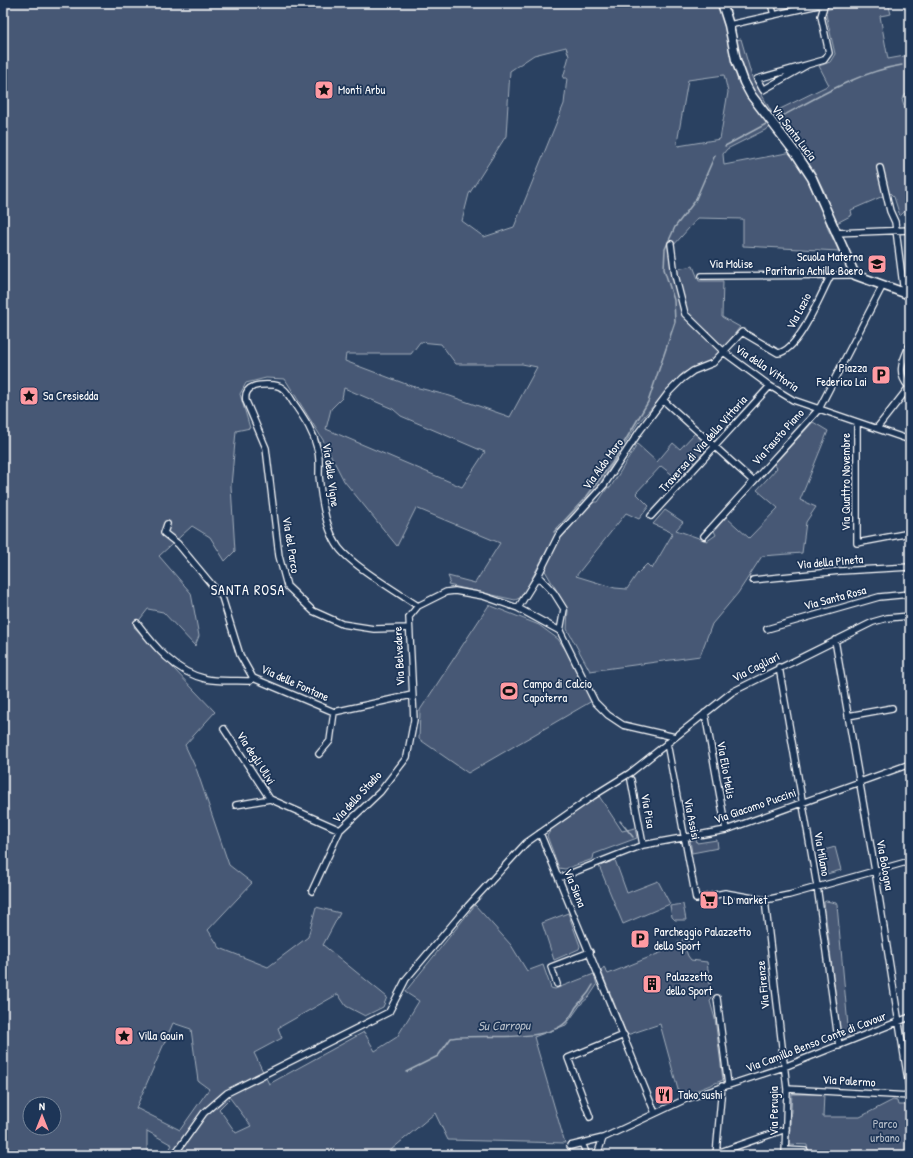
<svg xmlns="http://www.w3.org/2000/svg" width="913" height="1158" font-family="'Patrick Hand',sans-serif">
<rect width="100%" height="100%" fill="#2a4161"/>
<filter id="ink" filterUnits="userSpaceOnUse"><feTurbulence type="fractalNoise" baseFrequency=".025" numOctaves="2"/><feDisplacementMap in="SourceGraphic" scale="8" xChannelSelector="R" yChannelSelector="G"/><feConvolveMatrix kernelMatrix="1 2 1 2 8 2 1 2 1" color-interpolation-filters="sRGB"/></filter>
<g filter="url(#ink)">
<path fill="#465975" stroke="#a2acba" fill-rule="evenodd" d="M3 3H718L723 16 729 47 771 127 727 149 723 154 724 165 792 152 810 182 825 217 828 229 839 251 743 246V219L698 218 673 246H670L669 248 671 270 693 266 699 281H723L722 317 740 327 715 359 683 373 638 423 600 484 555 535 522 597 515 600 448 585 450 581 448 576 475 583 500 543 416 508 397 546 344 481 323 440 285 379 266 378 246 383 240 394 250 428 236 431 231 486 235 551 225 561 210 537 192 526 159 556 191 593 199 636 195 646 163 612 148 609 134 627 215 712 185 745 197 771 229 865 252 883 208 930 220 948 268 967 308 937 316 907 340 913 323 945 387 997 383 1007 365 1016 346 1006 338 994 278 1028 282 1038 254 1053 269 1084 364 1032 375 1051 397 1037 419 1001 405 992 475 905 511 945 527 971 543 965 551 988 555 989 594 974 597 985 589 997 581 1004 566 1025 534 1037 565 1143 448 1140 435 1113 385 1155H166L172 1145 147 1131V1155H3ZM566 47 569 56 563 78H567L564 104 514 227 484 237 462 221 469 194 506 136 510 71 534 55ZM724 75 728 92 720 139 678 146 677 143 688 80ZM420 342 441 344 456 364H522L537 367 510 417 450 396 411 386 345 361 346 354H411ZM344 388 393 409 401 416 485 452 462 487 326 429 331 409 342 398ZM173 1023 191 1029 198 1081 209 1089 180 1130 136 1108ZM230 1098 251 1126 236 1133 219 1109ZM30 1104H54V1128H30Z
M855 3H888L891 14 880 16 888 59 910 55V91L907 93 902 99 910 124V206L900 216 894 197 890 193 851 210 852 215 835 224 824 191 814 171 751 89 741 68 735 40 741 39 752 77 772 113 829 85 819 66 830 62 835 54 825 10Z
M910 351V383L904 365Z
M813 422 828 431 800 500 816 507 806 522 802 553 762 556 738 593 712 624 700 656 590 671 567 629 568 610 544 569 561 536 594 502H598L608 487 610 488 635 448 636 443 657 462 673 443 680 449 695 433 709 447 679 480 661 466 636 493 649 506 639 519 626 513 576 576 615 588 627 589 637 574 647 564 652 569 673 533 653 524 665 510 683 522 676 530 707 541 716 535 714 531 726 517 749 538 778 508 757 490 777 468 774 464Z
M489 605 539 625 558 639 567 652 581 682 592 701 468 773 419 739 420 710Z
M599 796 622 831 635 828 637 838 594 854 593 859 565 869 559 868 547 836 552 828Z
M696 839 697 843 717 840 718 848 692 853 690 840Z
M835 847 841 870 827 874 821 851Z
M615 860 627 893 658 881 670 904 623 924 599 866Z
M826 901 836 903 837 905 849 1037 841 1040 824 902Z
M683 904 686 920H675L672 917 670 906Z
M568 913 580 946 579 949 554 960 542 923Z
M685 937 688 940 689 944 685 948 688 956 691 960 707 962 712 999 710 1001 715 1019 723 1080 680 1097 660 1024 627 1035 601 971 604 967 608 974 677 946 678 942H681Z
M792 1094H824L823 1117H860L893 1100 897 1101 898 1105H910V1155H789L808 1154 807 1145 789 1144Z"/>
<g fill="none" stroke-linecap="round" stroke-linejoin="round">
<path stroke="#a7b1be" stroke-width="1.5" d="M775 120C815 99 857 72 902 65
M725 146 766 124
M554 532 587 496 612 463 648 402 675 322 674 300 664 269 665 249 675 227 695 201 715 155
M620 821 633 837
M406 1072 438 1056 451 1038C481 1033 544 1044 566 1022 570 1018 573 1012 576 1007 583 998 587 997 593 985"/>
<defs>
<path id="street" d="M771 3 774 15
M729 25 827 3
M807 65 763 90 757 79 824 60 829 53 821 16 825 3
M880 168 890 211 895 222 904 293
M835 233 910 230
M671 244 675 275 685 314 725 353 770 386 793 400 910 440
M702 276 855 275
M663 400 753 481
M857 422V543L910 533
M877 428 909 387C895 372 904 359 910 344
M651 516 770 386
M167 524 164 533 178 544 222 597 240 655 253 678 334 712 412 695
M704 536 819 409 883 285
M538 576 554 593 564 609 560 631
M753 580 840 571 910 567
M518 608 538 576 558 536 604 485 639 432 669 392 682 379 693 371 713 363 742 332 778 353C799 351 821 293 831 275
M137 623C155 647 175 672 206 679 219 682 236 680 250 681L253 678
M408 628 374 629 342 624 313 611 287 586 279 556 266 448 246 401C243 384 261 384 274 385 284 386 288 394 293 402 303 417 313 430 317 448 320 456 319 466 319 475 321 499 325 528 339 548 353 566 397 592 418 606
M767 629 879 597 910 594
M835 640 875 871 910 1093
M779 667 817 886 839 1046
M705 713 726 830
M848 716 892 708
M224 729 270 799 340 830
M667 743 696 899 725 893 765 900 789 895 910 861
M319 754 330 741 334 712
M631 780 643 845
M236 805 270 799
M540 833 655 1113
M559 878 643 845 726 830 910 764
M312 891 340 830 380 792 407 757 414 720 409 617 418 606 446 592 455 591 483 596 518 608 560 631 595 702 608 715 623 725 675 737
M765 900 787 1089 785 1155
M557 984 551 967 590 952
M717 998 728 1085
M787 1089 910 1096
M590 1117 568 1058 624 1035
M603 1138 686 1099 784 1067 910 1017
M582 1143 587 1155
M570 1146 603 1138 597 1155
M785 1150 805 1151
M659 1153 660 1155
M717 1153 786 1129
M174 1155 204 1113 227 1093 389 1012 406 979 468 906 526 843 593 796 630 773 732 692 873 622 887 618 910 616
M716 1155 722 1086"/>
<path id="secondary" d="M722 3 729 25 736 60 744 82 751 95 797 155 812 178 855 275 910 295"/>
</defs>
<use href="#street" stroke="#fff" stroke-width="8"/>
<use href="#secondary" stroke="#fff" stroke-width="11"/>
<use href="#street" stroke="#1d3557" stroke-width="5.5"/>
<use href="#secondary" stroke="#1d3557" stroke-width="8"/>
</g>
</g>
<defs>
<symbol id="sight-square" viewBox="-11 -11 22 22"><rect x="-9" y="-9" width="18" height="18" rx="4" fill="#ff9aa2" stroke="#1d3557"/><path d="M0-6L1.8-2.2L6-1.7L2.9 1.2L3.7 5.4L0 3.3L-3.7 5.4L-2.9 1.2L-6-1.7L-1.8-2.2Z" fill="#111"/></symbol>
<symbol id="school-square" viewBox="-11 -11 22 22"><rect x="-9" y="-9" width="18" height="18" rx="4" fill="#ff9aa2" stroke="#1d3557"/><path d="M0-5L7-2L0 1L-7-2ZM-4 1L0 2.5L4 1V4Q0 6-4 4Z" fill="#111"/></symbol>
<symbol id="parking-square" viewBox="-11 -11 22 22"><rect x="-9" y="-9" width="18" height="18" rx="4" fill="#ff9aa2" stroke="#1d3557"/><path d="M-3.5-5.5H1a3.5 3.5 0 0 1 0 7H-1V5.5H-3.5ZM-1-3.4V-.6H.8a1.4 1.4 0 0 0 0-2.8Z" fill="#111"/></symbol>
<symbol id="stadium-square" viewBox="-11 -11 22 22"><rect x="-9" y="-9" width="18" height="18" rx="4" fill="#ff9aa2" stroke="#1d3557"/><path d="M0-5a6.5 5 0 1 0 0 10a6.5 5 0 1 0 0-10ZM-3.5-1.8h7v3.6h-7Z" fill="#111"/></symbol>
<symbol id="supermarket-square" viewBox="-11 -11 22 22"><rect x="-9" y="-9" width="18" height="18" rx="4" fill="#ff9aa2" stroke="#1d3557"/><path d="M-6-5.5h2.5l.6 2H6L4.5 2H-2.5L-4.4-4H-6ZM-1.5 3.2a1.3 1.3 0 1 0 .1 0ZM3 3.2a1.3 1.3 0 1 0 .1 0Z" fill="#111"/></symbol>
<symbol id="building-square" viewBox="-11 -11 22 22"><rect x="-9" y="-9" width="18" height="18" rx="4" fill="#ff9aa2" stroke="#1d3557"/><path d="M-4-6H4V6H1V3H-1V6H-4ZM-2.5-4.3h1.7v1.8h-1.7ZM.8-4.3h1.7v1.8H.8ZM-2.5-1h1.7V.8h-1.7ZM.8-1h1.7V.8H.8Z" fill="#111"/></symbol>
<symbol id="restaurant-square" viewBox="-11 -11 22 22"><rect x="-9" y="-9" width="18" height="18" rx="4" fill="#ff9aa2" stroke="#1d3557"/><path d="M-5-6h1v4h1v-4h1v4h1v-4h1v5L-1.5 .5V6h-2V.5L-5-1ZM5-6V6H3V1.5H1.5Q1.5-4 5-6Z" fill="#111"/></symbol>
</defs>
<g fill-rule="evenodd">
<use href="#sight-square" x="313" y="79" width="22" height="22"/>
<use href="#school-square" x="866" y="253" width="22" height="22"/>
<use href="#parking-square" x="870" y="364" width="22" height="22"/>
<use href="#sight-square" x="18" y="385" width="22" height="22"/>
<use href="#stadium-square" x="498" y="680" width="22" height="22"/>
<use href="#supermarket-square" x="698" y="889" width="22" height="22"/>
<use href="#parking-square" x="629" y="928" width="22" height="22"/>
<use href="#building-square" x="641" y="973" width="22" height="22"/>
<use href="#sight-square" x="113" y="1025" width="22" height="22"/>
<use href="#restaurant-square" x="653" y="1084" width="22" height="22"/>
</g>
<g text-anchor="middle" stroke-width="3.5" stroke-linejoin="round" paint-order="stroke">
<g font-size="12" fill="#fff" stroke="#1d3557" text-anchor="start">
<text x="338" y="94">Monti Arbu</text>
<text x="863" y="261" text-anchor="end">Scuola Materna<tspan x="863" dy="14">Paritaria Achille Boero</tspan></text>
<text x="867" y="372" text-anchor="end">Piazza<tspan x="867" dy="14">Federico Lai</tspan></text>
<text x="43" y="400">Sa Cresiedda</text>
<text x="523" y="688">Campo di Calcio<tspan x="523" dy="14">Capoterra</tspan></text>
<text x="723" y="904">LD market</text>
<text x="654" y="936">Parcheggio Palazzetto<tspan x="654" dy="14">dello Sport</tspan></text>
<text x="666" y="981">Palazzetto<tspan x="666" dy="14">dello Sport</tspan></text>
<text x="138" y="1040">Villa Gouin</text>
<text x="678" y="1099">Tako sushi</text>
</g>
<g font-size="12" fill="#fff" stroke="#1d3557">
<text transform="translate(794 133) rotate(53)" y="4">Via Santa Lucia</text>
<text x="731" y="268">Via Molise</text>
<text transform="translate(799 311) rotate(-62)" y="4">Via Lazio</text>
<text transform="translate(767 368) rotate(34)" y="4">Via della Vittoria</text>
<text transform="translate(778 437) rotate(-48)" y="4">Via Fausto Piano</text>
<text transform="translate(703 444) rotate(-48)" y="4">Traversa di Via della Vittoria</text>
<text transform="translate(603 464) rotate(-54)" y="4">Via Aldo Moro</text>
<text transform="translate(331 475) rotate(82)" y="4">Via delle Vigne</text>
<text transform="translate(846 482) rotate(-90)" y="4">Via Quattro Novembre</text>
<text transform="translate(291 545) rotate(81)" y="4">Via del Parco</text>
<text transform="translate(830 562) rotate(-5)" y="4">Via della Pineta</text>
<text transform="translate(835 598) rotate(-15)" y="4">Via Santa Rosa</text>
<text transform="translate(399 656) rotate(-93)" y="4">Via Belvedere</text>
<text transform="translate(756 667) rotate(-27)" y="4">Via Cagliari</text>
<text transform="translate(295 683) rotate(24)" y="4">Via delle Fontane</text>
<text transform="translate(256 758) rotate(57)" y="4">Via degli Ulivi</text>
<text transform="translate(726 770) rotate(80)" y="4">Via Elio Melis</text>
<text transform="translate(357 797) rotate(-47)" y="4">Via dello Stadio</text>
<text transform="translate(755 806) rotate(-19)" y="4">Via Giacomo Puccini</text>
<text transform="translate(648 811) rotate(80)" y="4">Via Pisa</text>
<text transform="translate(692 819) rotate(79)" y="4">Via Assisi</text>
<text transform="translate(822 854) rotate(80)" y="4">Via Milano</text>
<text transform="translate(885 865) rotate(80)" y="4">Via Bologna</text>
<text transform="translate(575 888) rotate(68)" y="4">Via Siena</text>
<text transform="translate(763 985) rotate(-96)" y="4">Via Firenze</text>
<text transform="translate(816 1042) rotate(-21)" y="4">Via Camillo Benso Conte di Cavour</text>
<text transform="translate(849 1081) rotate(3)" y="4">Via Palermo</text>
<text transform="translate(774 1111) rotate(-90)" y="4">Via Perugia</text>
</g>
<g font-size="12" fill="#b5bdc8" stroke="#1d3557">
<text x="885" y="1128">Parco<tspan x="885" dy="14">urbano</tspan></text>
</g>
<g font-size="13" font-style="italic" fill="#b6bec8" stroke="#1d3557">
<text transform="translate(504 1025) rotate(-1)" y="5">Su Carropu</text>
</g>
<g font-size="14" letter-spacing="1" fill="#fff" stroke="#1d3557">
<text x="248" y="595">SANTA ROSA</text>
</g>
</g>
<rect width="913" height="1158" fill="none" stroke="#1d3557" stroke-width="16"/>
<rect x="8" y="8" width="897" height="1142" fill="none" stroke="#fff" stroke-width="1.5" filter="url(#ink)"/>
<g transform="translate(42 1116)"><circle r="19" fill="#1d3557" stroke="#77869a"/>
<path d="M0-3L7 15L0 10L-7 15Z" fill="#ff9aa2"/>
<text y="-6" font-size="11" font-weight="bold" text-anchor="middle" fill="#ffffff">N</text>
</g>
</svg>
